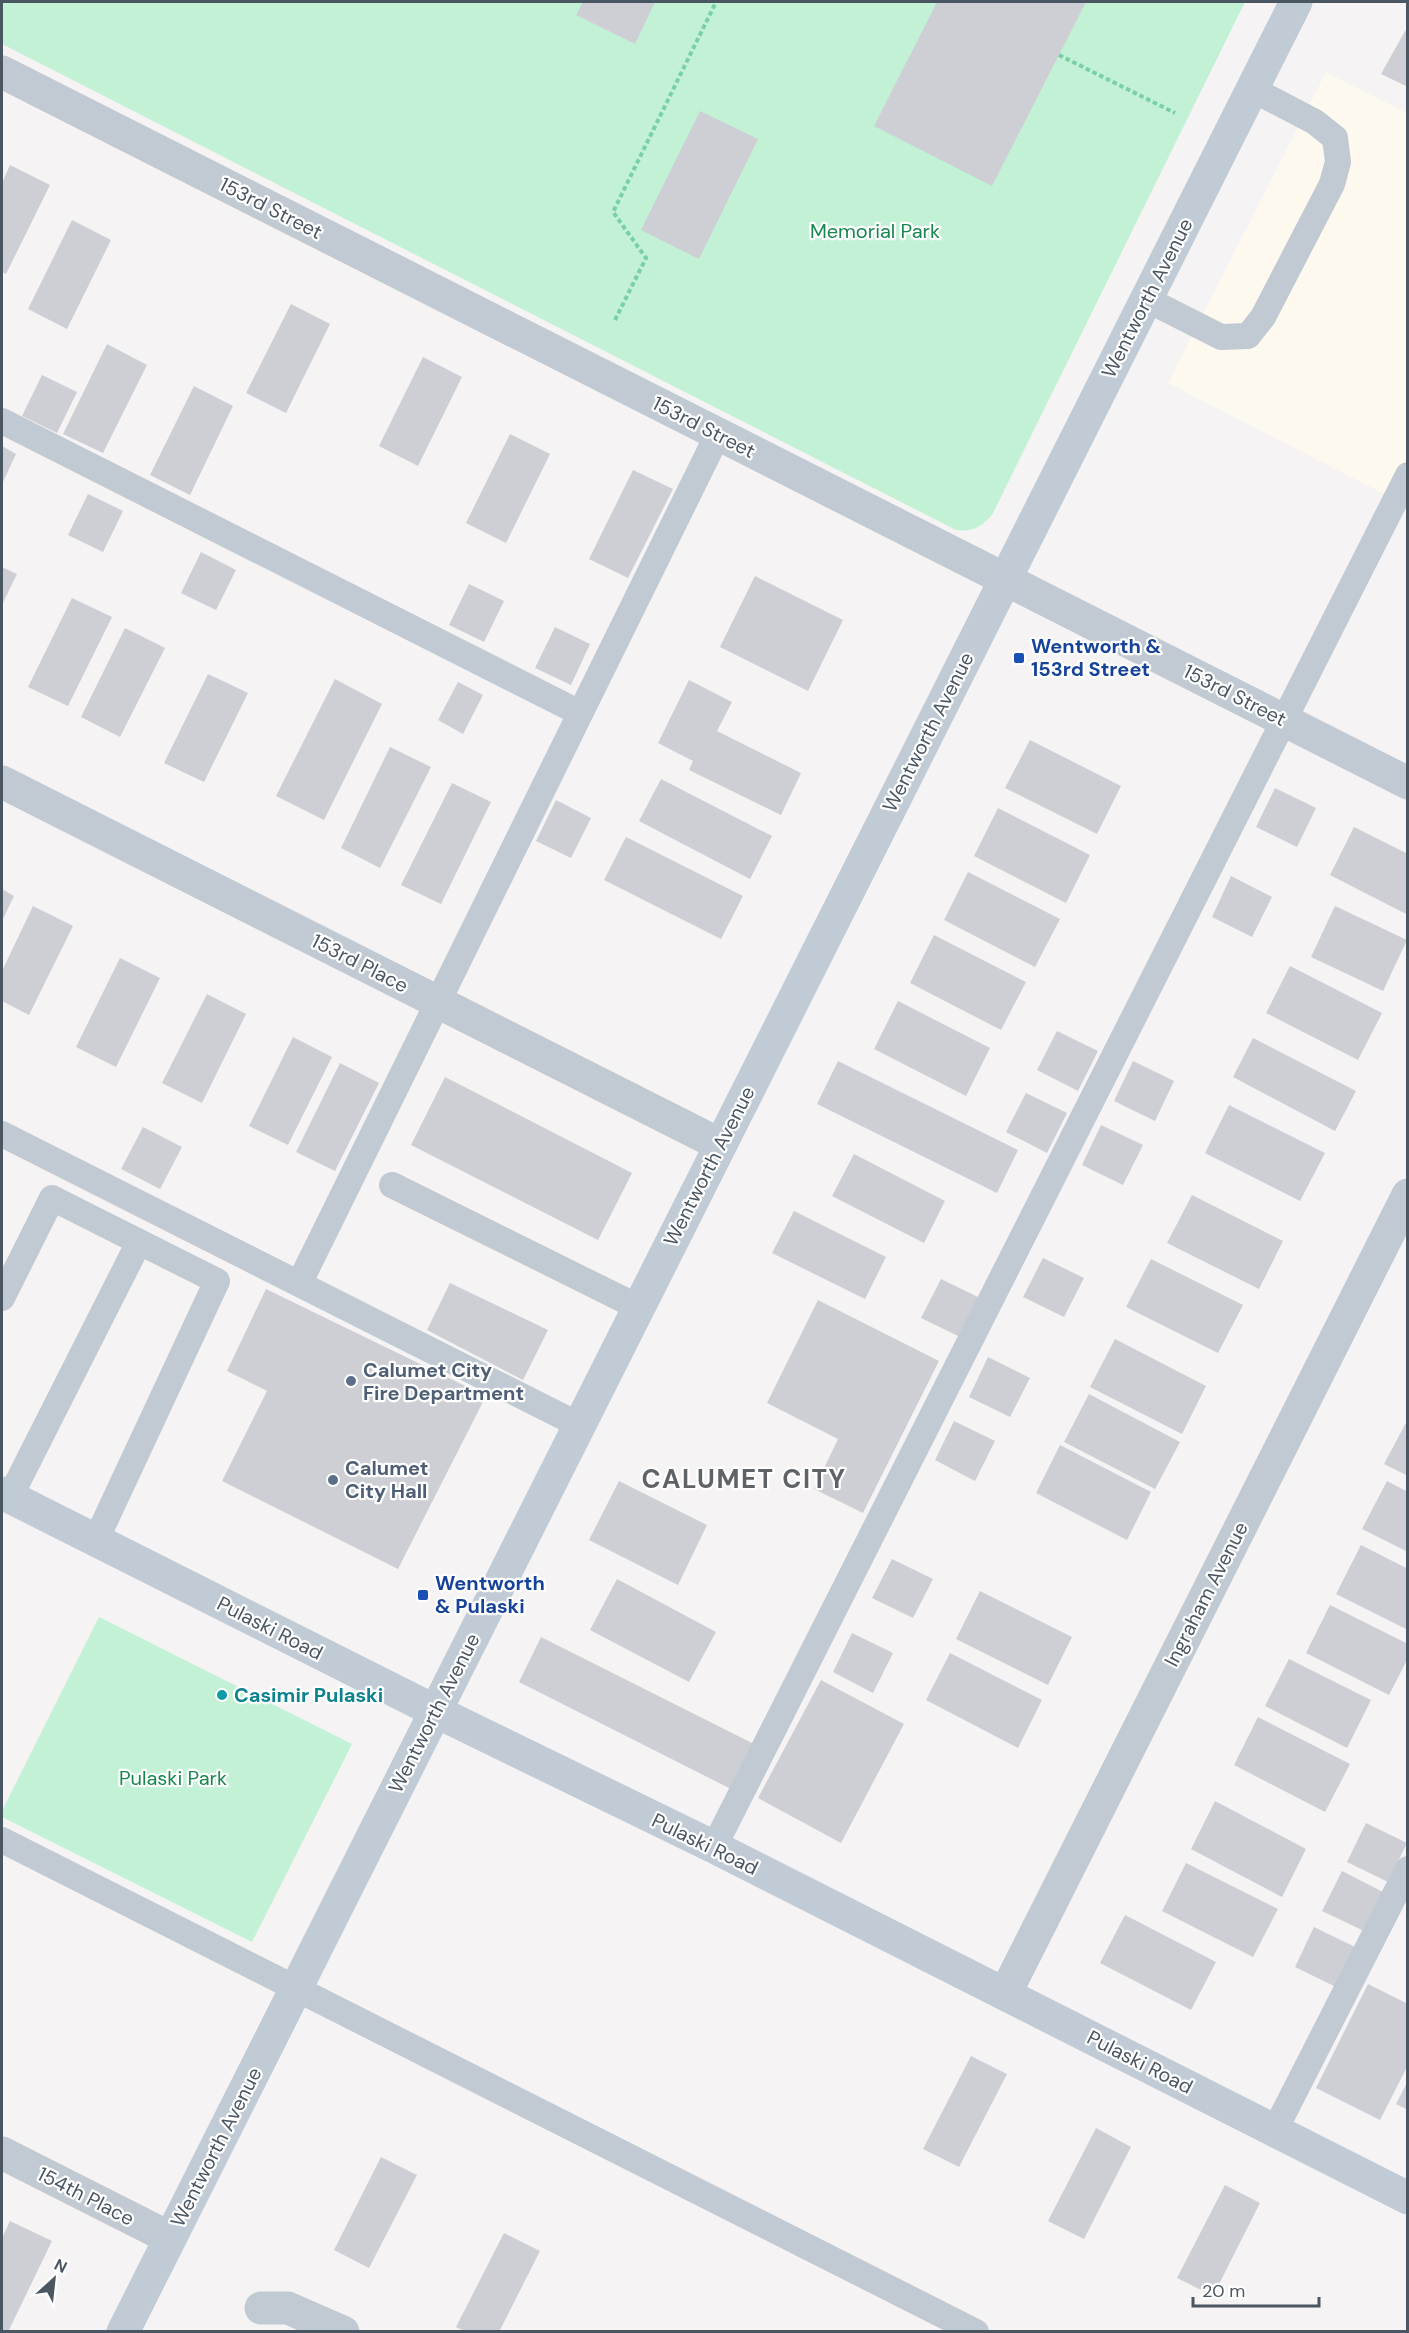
<svg xmlns="http://www.w3.org/2000/svg" width="1409" height="2333" font-family="'DM Sans',sans-serif">
<rect width="100%" height="100%" fill="#f5f3f3"/>
<path fill="#fdf9ef" d="M1326 72 1407 113 1408 463 1390 497 1168 383Z"/>
<path fill="#c3f1d5" d="M2 2H1245L992 515C981 527 973 532 956 530L2 44Z
M99 1617 352 1744 252 1942 2 1817V1811Z"/>
<path fill="#cdcfd5" d="M583 2H655L635 44 576 15Z
M937 2H1086L992 186 874 126Z
M1405 31 1408 32V87L1381 74Z
M700 111 758 139 699 259 641 230Z
M10 165 50 185 6 274 2 272V183Z
M72 220 111 240 67 329 28 309Z
M291 304 330 324 286 413 246 393Z
M107 344 147 365 103 453 63 434Z
M423 357 462 377 418 466 379 446Z
M42 375 77 392 57 433 22 416Z
M194 386 233 406 190 495 150 475Z
M510 434 550 454 506 543 466 523Z
M2 446 16 454 2 484Z
M633 470 673 489 628 578 589 559Z
M88 494 123 511 103 552 68 535Z
M201 552 236 570 216 610 181 593Z
M2 567 17 574 2 605Z
M755 576 843 620 808 691 720 647Z
M469 584 504 601 484 642 449 625Z
M72 598 112 617 68 706 28 687Z
M555 627 590 644 571 685 535 668Z
M125 628 165 648 120 737 81 717Z
M208 674 248 693 204 782 164 763Z
M335 679 382 704 324 820 276 796Z
M689 680 732 702 717 731 801 773 781 815 689 770 693 761 658 743Z
M458 682 483 695 463 734 438 720Z
M1030 740 1121 786 1097 834 1005 788Z
M390 747 431 767 380 868 341 848Z
M661 779 772 836 750 879 639 821Z
M452 783 491 802 441 904 401 885Z
M1275 788 1316 808 1297 847 1256 827Z
M556 800 591 818 571 858 536 841Z
M998 808 1090 855 1066 903 974 856Z
M1354 827 1408 854V915L1330 875Z
M626 837 743 896 721 939 604 880Z
M968 872 1060 919 1035 967 944 920Z
M1231 876 1272 897 1252 937 1212 917Z
M2 889 14 896 2 921Z
M33 906 73 926 29 1015 2 1001V971Z
M1335 906 1407 940 1383 991 1311 957Z
M934 935 1026 982 1001 1030 910 983Z
M120 958 160 978 116 1067 76 1047Z
M1290 966 1382 1013 1358 1060 1266 1013Z
M207 994 246 1014 202 1103 162 1083Z
M898 1001 990 1048 966 1096 874 1049Z
M1057 1031 1098 1051 1078 1091 1037 1070Z
M293 1037 332 1057 288 1145 249 1126Z
M1253 1038 1356 1091 1335 1131 1233 1077Z
M838 1061 1018 1150 997 1193 817 1104Z
M1133 1061 1174 1081 1155 1121 1114 1101Z
M340 1063 379 1083 335 1171 296 1152Z
M445 1077 632 1173 598 1240 411 1145Z
M1026 1093 1067 1113 1047 1153 1006 1132Z
M1229 1105 1325 1153 1300 1201 1205 1153Z
M1101 1125 1143 1145 1123 1185 1082 1165Z
M143 1127 182 1147 160 1189 121 1169Z
M854 1154 945 1201 924 1243 832 1196Z
M1192 1195 1283 1241 1259 1289 1167 1243Z
M794 1211 886 1257 865 1299 772 1253Z
M1043 1258 1084 1278 1064 1317 1023 1297Z
M1151 1259 1243 1305 1218 1353 1126 1307Z
M941 1279 982 1299 962 1338 921 1318Z
M450 1283 548 1330 523 1380 427 1330Z
M266 1289 486 1396 398 1569 222 1481 267 1391 227 1371Z
M818 1300 939 1361 863 1513 814 1489 838 1439 767 1403Z
M1115 1339 1206 1386 1182 1434 1090 1387Z
M988 1357 1030 1378 1010 1417 969 1397Z
M1089 1394 1180 1442 1155 1489 1064 1442Z
M1408 1419V1476L1384 1464Z
M954 1421 995 1441 975 1481 935 1460Z
M1060 1445 1151 1492 1127 1540 1036 1493Z
M619 1481 707 1525 678 1585 589 1540Z
M1387 1481 1408 1492V1552L1362 1529Z
M1361 1545 1408 1569V1630L1336 1594Z
M892 1559 933 1579 913 1618 872 1598Z
M617 1579 716 1632 689 1682 590 1630Z
M980 1591 1072 1637 1048 1685 956 1639Z
M1330 1605 1408 1644V1658L1389 1695 1306 1653Z
M852 1633 893 1653 873 1693 833 1672Z
M541 1637 754 1744 731 1789 519 1682Z
M950 1653 1042 1700 1018 1748 926 1700Z
M1289 1659 1371 1700 1347 1748 1265 1706Z
M821 1680 904 1724 841 1843 758 1798Z
M1258 1717 1350 1764 1325 1812 1234 1765Z
M1215 1801 1306 1849 1282 1897 1191 1849Z
M1366 1823 1407 1843 1388 1882 1347 1862Z
M1186 1863 1278 1909 1253 1957 1162 1911Z
M1342 1871 1383 1892 1364 1931 1322 1911Z
M1125 1915 1216 1962 1191 2010 1100 1963Z
M1314 1927 1355 1947 1336 1987 1295 1967Z
M1368 1984 1408 2004V2065L1380 2120 1316 2088Z
M971 2056 1007 2074 959 2167 923 2149Z
M1408 2081V2110L1396 2104Z
M1096 2128 1131 2147 1084 2239 1048 2221Z
M381 2157 417 2175 369 2268 334 2250Z
M1225 2185 1260 2203 1213 2296 1177 2278Z
M10 2221 52 2241 8 2332H2V2238Z
M504 2233 540 2251 499 2332H466L456 2327Z"/>
<g fill="none" stroke-linecap="round" stroke-linejoin="round">
<path stroke="#7ad0a6" stroke-width="4" stroke-dasharray="4.5 3" stroke-linecap="butt" d="M1059 55 1175 113
M615 320 646 258 613 212 716 2"/>
<path stroke="#c1cad2" stroke-width="26" d="M1146 299 1221 337 1248 336 1263 317 1332 184 1338 162 1335 138 1315 122 1252 89
M2 421 580 713
M2 1134 579 1425
M392 1185 638 1307
M299 1284 718 434
M2 1298 52 1198 217 1281 96 1540
M10 1497 139 1242
M2 1840 976 2332
M714 1847 1408 475
M1275 2130 1408 1869"/>
<path stroke="#c1cad2" stroke-width="33" d="M2 72 1408 783
M2 782 719 1144
M1005 1994 1408 1195
M2 2153 170 2238
M261 2308H288L343 2332"/>
<path stroke="#c1cbd6" stroke-width="33" d="M2 1493 435 1711 714 1847 1408 2198
M123 2332 1296 2"/>
</g>
<g fill="#1a4fb4" stroke="#fff" stroke-width="2">
<rect x="1013" y="652" width="12" height="12" rx="3"/>
<rect x="417" y="1589" width="12" height="12" rx="3"/>
</g>
<g fill="#5c6f8a" stroke="#fff" stroke-width="2">
<circle cx="351" cy="1381" r="6"/>
<circle cx="333" cy="1480" r="6"/>
</g>
<circle fill="#0f9aa8" stroke="#fff" stroke-width="2" cx="222" cy="1695" r="6"/>
<g text-anchor="middle" stroke-width="4.5" stroke-linejoin="round" paint-order="stroke">
<g font-size="20" fill="#4a5661" stroke="#fff">
<text transform="translate(271 208) rotate(27)" y="7">153rd Street</text>
<text transform="translate(1147 298) rotate(-63)" y="7">Wentworth Avenue</text>
<text transform="translate(704 427) rotate(27)" y="7">153rd Street</text>
<text transform="translate(1235 695) rotate(27)" y="7">153rd Street</text>
<text transform="translate(928 732) rotate(-63)" y="7">Wentworth Avenue</text>
<text transform="translate(360 963) rotate(27)" y="7">153rd Place</text>
<text transform="translate(709 1166) rotate(-63)" y="7">Wentworth Avenue</text>
<text transform="translate(1206 1594) rotate(-63)" y="7">Ingraham Avenue</text>
<text transform="translate(270 1628) rotate(27)" y="7">Pulaski Road</text>
<text transform="translate(434 1713) rotate(-63)" y="7">Wentworth Avenue</text>
<text transform="translate(705 1844) rotate(26)" y="7">Pulaski Road</text>
<text transform="translate(1140 2062) rotate(27)" y="7">Pulaski Road</text>
<text transform="translate(216 2147) rotate(-63)" y="7">Wentworth Avenue</text>
<text transform="translate(86 2196) rotate(27)" y="7">154th Place</text>
</g>
<g font-size="20" fill="#17864f" stroke="#fff">
<text x="875" y="238">Memorial Park</text>
<text x="173" y="1785">Pulaski Park</text>
</g>
<g font-size="20" font-weight="bold" fill="#164399" stroke="#fff" text-anchor="start">
<text x="1031" y="653">Wentworth &amp;<tspan x="1031" dy="23">153rd Street</tspan></text>
<text x="435" y="1590">Wentworth<tspan x="435" dy="23">&amp; Pulaski</tspan></text>
</g>
<g font-size="20" font-weight="bold" fill="#4e5e75" stroke="#fff" text-anchor="start">
<text x="363" y="1377">Calumet City<tspan x="363" dy="23">Fire Department</tspan></text>
<text x="345" y="1475">Calumet<tspan x="345" dy="23">City Hall</tspan></text>
</g>
<g font-size="20" font-weight="bold" fill="#0d838f" stroke="#fff" text-anchor="start">
<text x="234" y="1702">Casimir Pulaski</text>
</g>
<g font-size="26" font-weight="bold" letter-spacing="1.5" fill="#5f6368" stroke="#fff">
<text x="744" y="1488">CALUMET CITY</text>
</g>
</g>
<rect width="1409" height="2333" fill="none" stroke="#4a5661" stroke-width="6"/>
<g transform="translate(54 2279) rotate(27)" stroke="#ffffff" stroke-width="4.5" paint-order="stroke">
<path d="M0-4.5L10 22L0 15L-10 22Z" fill="#4a5661"/>
<text y="-9" font-size="16" font-weight="bold" text-anchor="middle" fill="#4a5661">N</text>
</g>
<path d="M1193 2297v9h126v-9" fill="none" stroke="#4a5661" stroke-width="3"/>
<text x="1202" y="2297" font-size="18" fill="#4a5661" stroke="#ffffff" stroke-width="4.5" paint-order="stroke">20 m</text>
</svg>
